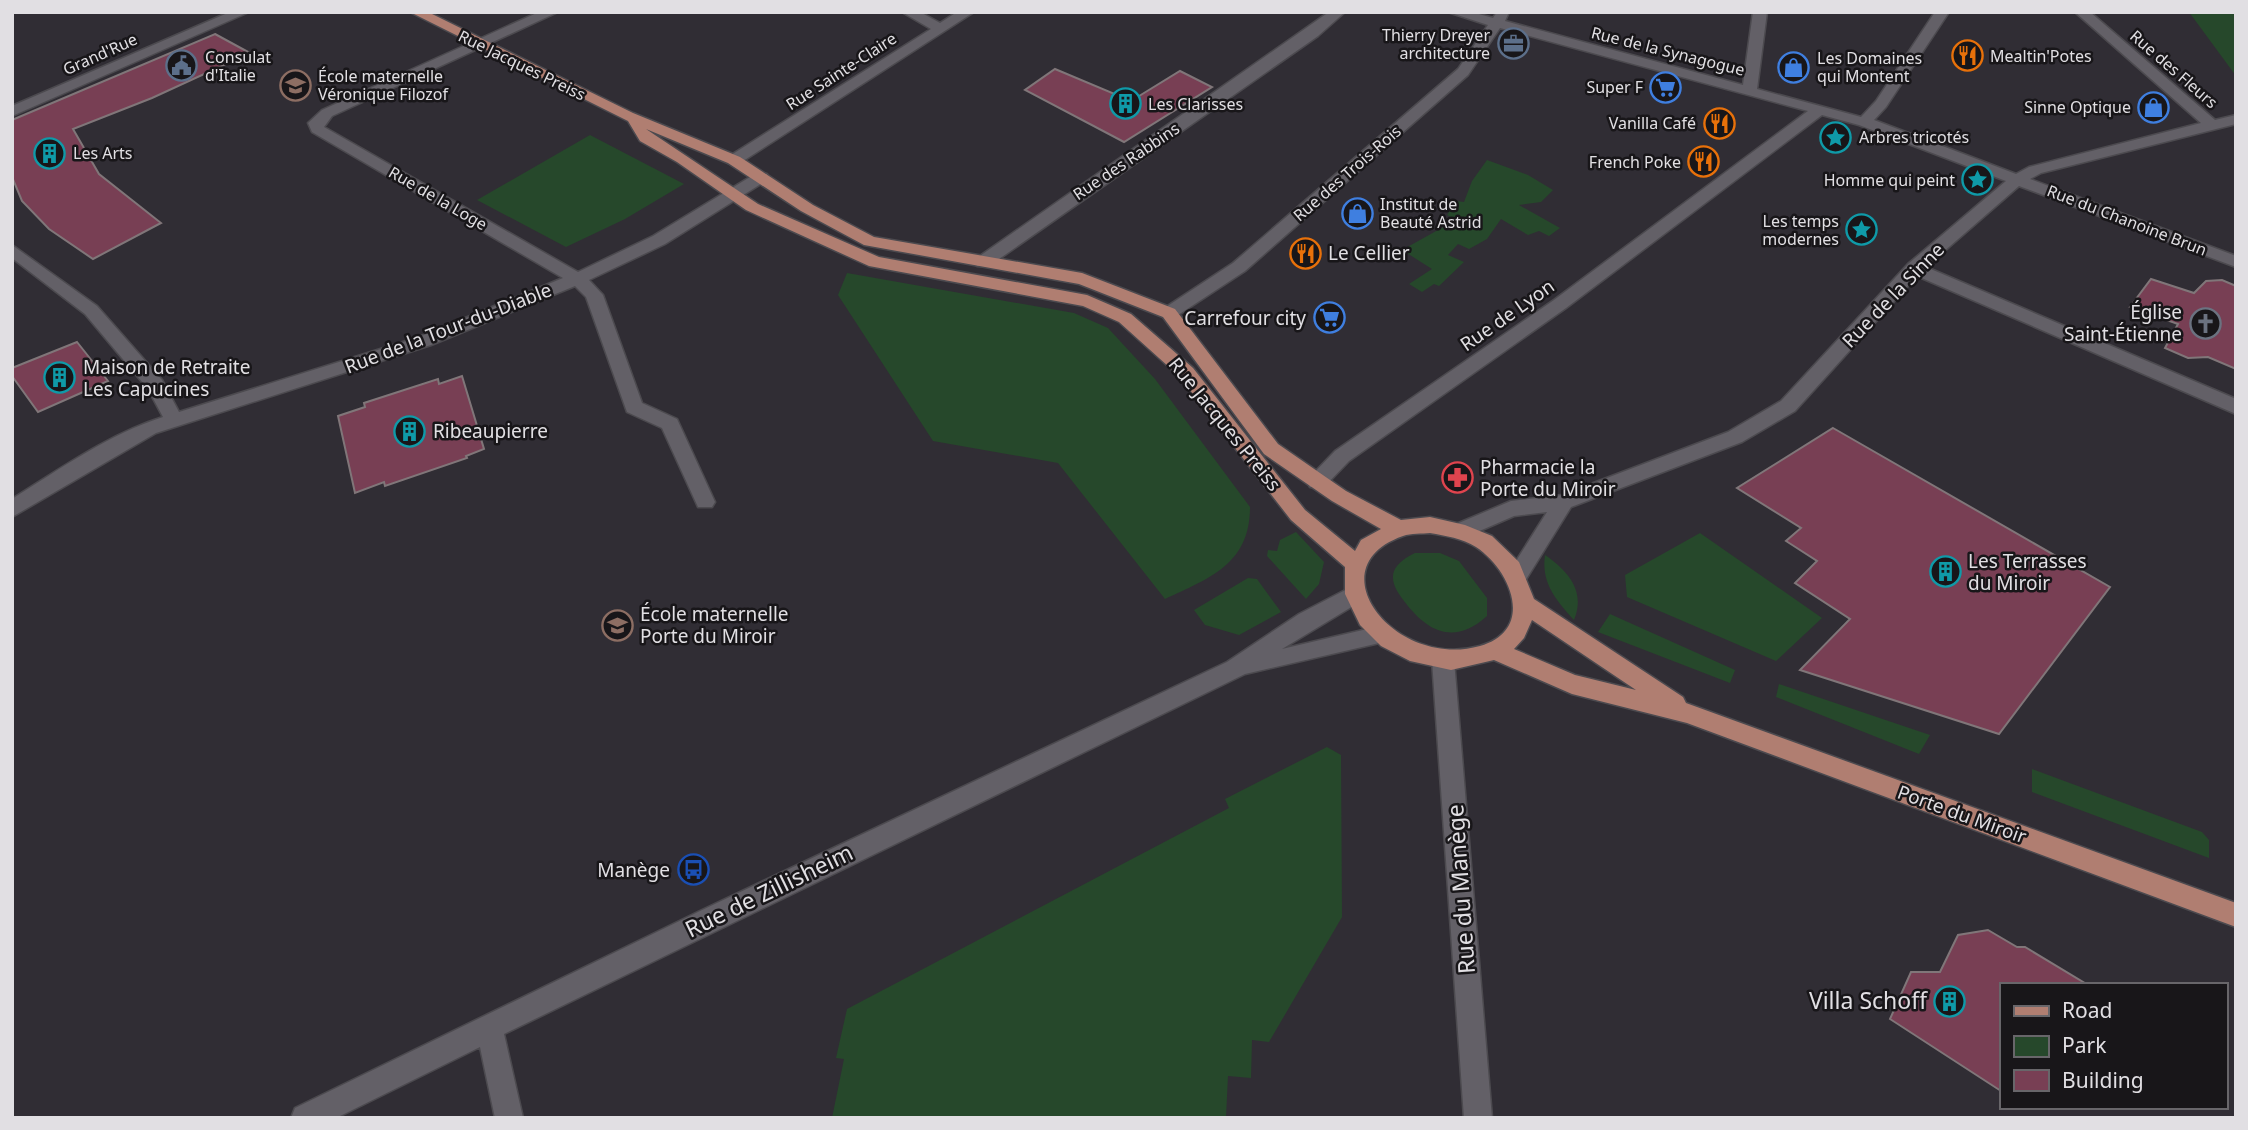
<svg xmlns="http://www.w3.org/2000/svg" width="2248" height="1130" font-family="'Noto Sans',sans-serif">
<rect width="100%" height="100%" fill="#302d34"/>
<path fill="#26482b" d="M2189 12H2236V76Z
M590 135 684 184 625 219 566 247 477 200Z
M1487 160 1528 175 1553 190 1541 202 1519 205 1560 228 1549 236 1539 231 1528 235 1501 219 1487 239 1469 249 1458 244 1448 255 1464 262 1439 286 1434 284 1422 292 1409 284 1432 269 1402 250 1456 220 1447 215 1456 201 1464 202 1472 181Z
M847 273 1074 313 1108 328 1155 379 1250 507C1250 564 1210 578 1165 599L1058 463 933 441 838 295Z
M1296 532 1324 562 1319 584 1306 599 1267 556 1268 550 1277 551 1280 540Z
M1700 533 1822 618 1776 661 1627 597 1625 575Z
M1415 553H1440L1459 561 1487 598V616C1455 645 1428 633 1404 601 1398 593 1390 582 1394 571 1398 562 1407 557 1415 553Z
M1545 555C1568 571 1586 591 1574 620 1556 600 1541 583 1545 555Z
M1248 578 1257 579 1281 612 1239 635 1205 625 1194 610Z
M1610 614 1735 670 1730 683 1598 632Z
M1779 684 1930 735 1919 754 1776 697Z
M1327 747 1341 755 1342 917 1269 1042 1252 1040 1251 1078 1228 1076 1226 1117 1234 1118H832L844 1059 836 1058 847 1009 1229 808 1225 799Z
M2032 769 2202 832 2209 840V858L2032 792Z"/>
<path fill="#783f54" stroke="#807679" stroke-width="2" d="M215 34 250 53 152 98 73 129 99 174 161 223 93 259 49 229 22 201 12 177V120Z
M1055 69 1131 101 1180 71 1212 87 1124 142 1025 90Z
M2151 279 2194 293 2206 281 2222 280 2236 286V369L2208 357 2188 358 2165 348 2178 324 2130 307Z
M77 342 108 381 38 412 12 376V368Z
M462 376 484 449 466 456 467 458 385 486 384 482 355 493 338 416 365 407 364 403 438 379 439 384Z
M1833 428 2110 587 1999 734 1800 670 1850 619 1795 583 1817 561 1786 541 1801 528 1737 488Z
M1988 930 2017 947H2025L2088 985H2001V1091L1890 1019 1911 972H1940L1958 935Z"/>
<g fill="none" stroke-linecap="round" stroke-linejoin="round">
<defs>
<path id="minor" d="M230 12H249L12 116V106Z
M539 12H558L332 116 324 127 578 272 653 236 755 174H767V180L665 244 589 280 603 295 642 403 677 419 715 502 712 507H698L662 428 627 412 586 297 575 286 431 345 156 433 12 517V499C60 469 109 434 163 417L148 389 85 314 12 258V245L97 306 162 380 179 412 419 337 563 278 312 132 308 123 322 110Z
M902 12H920L940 23 957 12H974L740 163H728V157L931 29Z
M1329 12H1345L1318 36 989 266H977L975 262 977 258Z
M1448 12H1472L1493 18 1497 12H1509L1505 21 1743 85 1753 12H1767L1757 89 1861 117 1876 101 1935 12H1949L1886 107 1874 120 2016 174 2029 167 2201 123 2075 12H2090L2215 120 2236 115V124L2041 173 2030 179 2236 256V267L2019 186 1926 267 2236 399V414L1917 276 1795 411 1742 442 1571 507 1525 581 1518 583 1511 581 1507 575 1511 569 1547 512 1514 516 1461 539 1454 537 1451 531 1454 525 1511 501 1562 495 1728 432 1781 401 1908 264 2006 181 1859 125 1822 115 1566 308 1349 461 1324 487H1310L1307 482 1310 477 1335 451 1554 300 1808 111 1500 28 1468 75 1245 271 1175 317H1163L1160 313 1163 309 1233 263 1458 69 1488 25Z
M1355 585 1363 588 1366 594 1363 600 1282 649 1380 626 1388 629 1391 635 1388 641 1245 674 504 1034 523 1118H495L480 1047 336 1118H291L295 1108 700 911 1227 662 1299 614Z
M1443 651 1451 653 1454 660 1492 1118H1464L1432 660 1435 653Z"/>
<path id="major" d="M410 12H428L633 113 740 157 813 205 874 237 1082 273 1175 309 1278 444 1346 491 1401 520 1430 517 1465 525 1492 536 1519 562 1534 599 1683 697 1686 703 2236 903V927L1687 723 1572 694 1494 660 1451 670 1410 661 1381 646 1360 625 1345 594V567L1291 520 1179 376 1119 322 1083 306 869 266 746 210 677 162 640 141 628 121ZM646 129 728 163 801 211 864 245 1079 284 1163 317 1264 454 1332 501 1381 529 1361 540 1355 551 1305 510 1193 368 1131 314 1087 295 879 257 758 204ZM1430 533C1446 536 1462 538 1476 547 1511 570 1536 630 1480 646 1395 670 1314 567 1403 536 1411 533 1422 534 1430 533ZM1532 620 1636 690 1575 675 1514 649 1524 638Z"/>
</defs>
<use href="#minor" stroke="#4c4a4f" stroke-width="3"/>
<use href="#major" stroke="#4c4a4f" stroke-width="3"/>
<use href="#minor" fill="#636067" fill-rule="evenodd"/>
<use href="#major" fill="#b07e71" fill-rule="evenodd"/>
</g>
<defs>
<symbol id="office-ring" viewBox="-11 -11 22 22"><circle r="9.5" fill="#181619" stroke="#5c6f8a" stroke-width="1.5"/><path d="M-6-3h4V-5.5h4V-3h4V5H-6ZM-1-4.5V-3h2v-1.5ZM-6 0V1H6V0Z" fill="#5c6f8a"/></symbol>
<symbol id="restaurant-ring" viewBox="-11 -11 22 22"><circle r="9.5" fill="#181619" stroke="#e8710a" stroke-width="1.5"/><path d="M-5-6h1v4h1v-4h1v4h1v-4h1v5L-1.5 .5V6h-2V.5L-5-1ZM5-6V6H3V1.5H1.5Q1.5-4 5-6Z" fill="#e8710a"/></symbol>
<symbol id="civic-ring" viewBox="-11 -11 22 22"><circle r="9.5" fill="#181619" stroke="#5c6f8a" stroke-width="1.5"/><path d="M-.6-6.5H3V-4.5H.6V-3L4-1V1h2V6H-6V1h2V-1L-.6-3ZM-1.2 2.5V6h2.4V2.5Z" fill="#5c6f8a"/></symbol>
<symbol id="shop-ring" viewBox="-11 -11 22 22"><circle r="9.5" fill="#181619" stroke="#3f7fe0" stroke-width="1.5"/><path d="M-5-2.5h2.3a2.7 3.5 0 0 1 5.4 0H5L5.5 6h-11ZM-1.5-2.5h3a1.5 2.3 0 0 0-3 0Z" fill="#3f7fe0"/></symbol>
<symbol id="school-ring" viewBox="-11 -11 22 22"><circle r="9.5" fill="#181619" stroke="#8d6e63" stroke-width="1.5"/><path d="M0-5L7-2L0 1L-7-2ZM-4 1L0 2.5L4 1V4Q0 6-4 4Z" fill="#8d6e63"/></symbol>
<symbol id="supermarket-ring" viewBox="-11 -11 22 22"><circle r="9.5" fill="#181619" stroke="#3f7fe0" stroke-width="1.5"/><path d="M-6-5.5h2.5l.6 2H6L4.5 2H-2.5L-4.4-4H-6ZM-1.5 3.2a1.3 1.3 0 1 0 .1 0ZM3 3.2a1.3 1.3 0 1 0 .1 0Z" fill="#3f7fe0"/></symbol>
<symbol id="building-ring" viewBox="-11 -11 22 22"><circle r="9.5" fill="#181619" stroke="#0f9aa8" stroke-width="1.5"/><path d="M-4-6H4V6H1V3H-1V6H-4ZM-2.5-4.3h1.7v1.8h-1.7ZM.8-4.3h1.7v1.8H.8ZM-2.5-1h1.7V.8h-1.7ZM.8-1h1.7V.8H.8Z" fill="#0f9aa8"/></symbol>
<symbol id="sight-ring" viewBox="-11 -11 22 22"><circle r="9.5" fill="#181619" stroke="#0f9aa8" stroke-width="1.5"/><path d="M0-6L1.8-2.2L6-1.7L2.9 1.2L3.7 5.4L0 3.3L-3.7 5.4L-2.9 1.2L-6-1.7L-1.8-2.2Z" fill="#0f9aa8"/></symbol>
<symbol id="church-ring" viewBox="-11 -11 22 22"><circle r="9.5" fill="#181619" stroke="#6b7280" stroke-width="1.5"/><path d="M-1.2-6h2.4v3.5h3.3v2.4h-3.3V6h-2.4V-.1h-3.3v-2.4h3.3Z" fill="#6b7280"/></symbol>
<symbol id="pharmacy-ring" viewBox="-11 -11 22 22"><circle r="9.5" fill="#181619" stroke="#e0444e" stroke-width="1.5"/><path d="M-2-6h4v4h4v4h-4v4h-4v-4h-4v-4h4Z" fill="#e0444e"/></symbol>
<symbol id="bus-ring" viewBox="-11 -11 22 22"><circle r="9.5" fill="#181619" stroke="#1a4fb4" stroke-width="1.5"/><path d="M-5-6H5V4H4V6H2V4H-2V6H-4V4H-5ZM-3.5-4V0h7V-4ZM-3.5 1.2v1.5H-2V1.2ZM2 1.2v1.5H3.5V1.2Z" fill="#1a4fb4"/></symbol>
</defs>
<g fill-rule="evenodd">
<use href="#office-ring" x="1496" y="26" width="35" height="35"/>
<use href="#restaurant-ring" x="1950" y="38" width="35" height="35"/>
<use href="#civic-ring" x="164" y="48" width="35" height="35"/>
<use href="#shop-ring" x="1776" y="50" width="35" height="35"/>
<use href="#school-ring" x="278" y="68" width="35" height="35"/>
<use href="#supermarket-ring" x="1648" y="70" width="35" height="35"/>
<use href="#building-ring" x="1108" y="86" width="35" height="35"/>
<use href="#shop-ring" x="2136" y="90" width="35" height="35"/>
<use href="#restaurant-ring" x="1702" y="106" width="35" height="35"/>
<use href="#sight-ring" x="1818" y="120" width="35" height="35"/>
<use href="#building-ring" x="32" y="136" width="35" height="35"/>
<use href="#restaurant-ring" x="1686" y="144" width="35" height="35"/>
<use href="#sight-ring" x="1960" y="162" width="35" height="35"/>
<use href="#shop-ring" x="1340" y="196" width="35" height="35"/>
<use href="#sight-ring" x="1844" y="212" width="35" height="35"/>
<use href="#restaurant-ring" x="1288" y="236" width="35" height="35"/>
<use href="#supermarket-ring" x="1312" y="300" width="35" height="35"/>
<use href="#church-ring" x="2188" y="306" width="35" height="35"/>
<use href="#building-ring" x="42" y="360" width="35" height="35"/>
<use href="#building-ring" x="392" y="414" width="35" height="35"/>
<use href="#pharmacy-ring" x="1440" y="460" width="35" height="35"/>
<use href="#building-ring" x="1928" y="554" width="35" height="35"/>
<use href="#school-ring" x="600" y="608" width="35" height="35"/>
<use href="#bus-ring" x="676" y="852" width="35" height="35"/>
<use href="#building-ring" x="1932" y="984" width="35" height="35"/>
</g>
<g text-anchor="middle" stroke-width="5" stroke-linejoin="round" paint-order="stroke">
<g font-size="16" fill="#e1dfe3" stroke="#181619" text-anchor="start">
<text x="1490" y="41" text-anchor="end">Thierry Dreyer<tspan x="1490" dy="18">architecture</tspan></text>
<text x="1990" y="62">Mealtin'Potes</text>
<text x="205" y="63">Consulat<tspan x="205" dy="18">d'Italie</tspan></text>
<text x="1817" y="64">Les Domaines<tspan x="1817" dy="18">qui Montent</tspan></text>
<text x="318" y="82">École maternelle<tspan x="318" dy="18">Véronique Filozof</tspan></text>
<text x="1643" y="93" text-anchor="end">Super F</text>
<text x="1148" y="110">Les Clarisses</text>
<text x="2131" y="113" text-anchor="end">Sinne Optique</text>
<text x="1696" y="129" text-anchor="end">Vanilla Café</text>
<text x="1859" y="143">Arbres tricotés</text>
<text x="73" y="159">Les Arts</text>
<text x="1681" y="168" text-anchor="end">French Poke</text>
<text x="1955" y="186" text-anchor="end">Homme qui peint</text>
<text x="1380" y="210">Institut de<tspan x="1380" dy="18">Beauté Astrid</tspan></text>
<text x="1839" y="227" text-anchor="end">Les temps<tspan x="1839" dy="18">modernes</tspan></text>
</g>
<g font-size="16" fill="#e1dfe3" stroke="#181619">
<text transform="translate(1668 51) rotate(14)" y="6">Rue de la Synagogue</text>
<text transform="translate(100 54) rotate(-24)" y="6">Grand'Rue</text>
<text transform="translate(522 65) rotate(26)" y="6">Rue Jacques Preiss</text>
<text transform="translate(2174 69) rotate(41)" y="6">Rue des Fleurs</text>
<text transform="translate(841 71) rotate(-33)" y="6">Rue Sainte-Claire</text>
<text transform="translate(1126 161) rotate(-34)" y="6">Rue des Rabbins</text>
<text transform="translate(1347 173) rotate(-41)" y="6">Rue des Trois-Rois</text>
<text transform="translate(438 198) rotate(30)" y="6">Rue de la Loge</text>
<text transform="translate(2127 220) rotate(21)" y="6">Rue du Chanoine Brun</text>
</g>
<g font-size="19" fill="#e1dfe3" stroke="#181619" text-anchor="start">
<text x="1328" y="260">Le Cellier</text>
<text x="2182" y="319" text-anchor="end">Église<tspan x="2182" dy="22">Saint-Étienne</tspan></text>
<text x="1306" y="325" text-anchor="end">Carrefour city</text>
<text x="83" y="374">Maison de Retraite<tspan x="83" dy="22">Les Capucines</tspan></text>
<text x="433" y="438">Ribeaupierre</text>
<text x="1480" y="474">Pharmacie la<tspan x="1480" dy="22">Porte du Miroir</tspan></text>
<text x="1968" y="568">Les Terrasses<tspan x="1968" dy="22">du Miroir</tspan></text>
<text x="640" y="621">École maternelle<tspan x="640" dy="22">Porte du Miroir</tspan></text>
<text x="670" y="877" text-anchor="end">Manège</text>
</g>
<g font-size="19" fill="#e1dfe3" stroke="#181619">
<text transform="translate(1893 295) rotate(-46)" y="7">Rue de la Sinne</text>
<text transform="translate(1507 315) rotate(-35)" y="7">Rue de Lyon</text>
<text transform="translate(448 328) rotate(-21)" y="7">Rue de la Tour-du-Diable</text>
<text transform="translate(1225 424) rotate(51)" y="7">Rue Jacques Preiss</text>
<text transform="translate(1962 814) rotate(20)" y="7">Porte du Miroir</text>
</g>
<g font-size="23" fill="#e1dfe3" stroke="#181619">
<text transform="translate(1461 889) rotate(-94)" y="8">Rue du Manège</text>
<text transform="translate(769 891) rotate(-26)" y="8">Rue de Zillisheim</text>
</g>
<g font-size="23" fill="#e1dfe3" stroke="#181619" text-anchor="end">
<text x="1927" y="1009">Villa Schoff</text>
</g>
</g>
<rect width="2248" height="1130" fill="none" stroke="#e1dfe3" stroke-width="28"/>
<rect x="2000" y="983" width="228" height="126" fill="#181619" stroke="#68666a" stroke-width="2"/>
<rect x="2014" y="1006" width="35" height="10" fill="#b07e71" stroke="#68666a" stroke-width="2"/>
<text x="2062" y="1018" font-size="21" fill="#e1dfe3">Road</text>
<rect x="2014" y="1036" width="35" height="21" fill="#26482b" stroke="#68666a" stroke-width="2"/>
<text x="2062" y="1053" font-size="21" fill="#e1dfe3">Park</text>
<rect x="2014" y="1070" width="35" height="21" fill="#783f54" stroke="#68666a" stroke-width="2"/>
<text x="2062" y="1088" font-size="21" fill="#e1dfe3">Building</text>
</svg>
